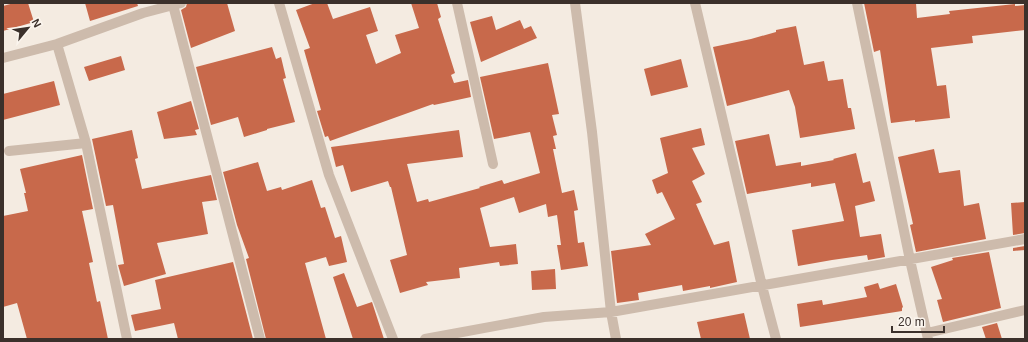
<svg xmlns="http://www.w3.org/2000/svg" width="1028" height="342" font-family="Helvetica,sans-serif">
<rect width="100%" height="100%" fill="#f4ebe1"/>
<path fill="#c8694b" d="M14 3H28L34 22 3 31V6Z
M85 3H137L138 6 90 21Z
M187 3H227L235 31 191 48 181 10 186 7Z
M315 3H327L333 19 370 7 378 31 366 35 376 64 401 53 395 35 419 28 411 3H437L441 17 438 19 455 73 451 75 454 83 468 80 471 97 434 105 433 104 330 141 328 136 325 137 317 111 321 110 304 50 310 48 296 10Z
M864 3H916L917 18 950 14 949 11 1015 4V6L1025 5V30L972 36 973 43 931 48 937 86 946 85 950 118 915 122V120L891 123 880 50 874 52Z
M492 16 496 30 520 20 524 29 531 26 537 38 481 62 470 22Z
M796 26 804 65 824 61 828 81 843 79 848 108H851L855 129 800 138 795 107 789 90 727 106 713 47 751 39 776 32V30Z
M272 47 276 59 281 57 286 78 283 79 295 122 267 129V130L244 137 238 117 211 125 196 67Z
M121 56 125 70 89 81 84 67Z
M681 59 688 87 651 96 644 69Z
M548 63 559 114 552 115 557 135 553 136 556 149H553L562 193 574 190 578 210 574 211 578 243 584 242 588 266 561 270 557 245H561L557 215 548 217 546 204 519 213 514 197 480 208 490 247 516 244 518 264 500 266 499 262 459 268 460 278 426 282 428 285 400 293 390 260 407 255 391 187H390L388 181 351 192 343 165 336 167 331 147 459 130 463 157 407 164 417 202 428 199 429 202 480 188 479 187 502 180 504 184 540 173 530 132 494 139 480 77Z
M54 81 60 105 3 120V94Z
M191 101 199 129 195 130 197 135 164 139 157 112Z
M701 128 705 145 692 148 705 174 692 181 702 202 696 204 714 245 729 241 737 282 710 288V286L683 291 682 285 638 293 639 300 617 303 611 251 651 245 645 234 675 219 662 192 657 194 652 180 668 173 660 138Z
M132 130 138 158 135 159 142 189 211 175 217 200 202 202 208 234 157 243 166 274 124 286 118 265 124 264 113 205 106 206 92 139Z
M769 134 776 166 801 162V166L834 160 833 159 856 153 863 183 870 181 875 201 855 206 860 237 881 234 885 257 868 260 867 255 832 260 798 266 792 230 844 221 835 183 811 187V183L747 194 735 141Z
M934 149 939 173 960 170 964 206 979 203 986 239 916 252 910 225 913 224 898 157Z
M82 155 93 209 82 211 93 262 89 263 97 302 100 301 108 339H27L17 303 3 307V216L28 211 24 193H26L20 169Z
M258 162 267 191 281 187 282 190 312 180 321 208 325 207 335 238 341 236 347 262 329 266 326 257 305 263 326 339H266L246 259 249 258 237 225 223 172Z
M1025 202V233L1013 235 1011 203Z
M1025 246V250L1013 251V248Z
M989 252 1001 308 943 322 937 300 942 299 931 267 953 260 952 258Z
M233 262 253 339H178L174 323 135 331 131 315 161 309 155 280Z
M555 269 556 289 532 290 531 271Z
M344 273 357 307 372 302 384 339H353L333 277Z
M878 283 880 289 896 284 903 307 902 308V311L800 327 797 304 822 300 823 305 867 297 864 287Z
M744 313 750 339H701L697 322Z
M997 323 1002 339H986L982 327Z"/>
<g fill="none" stroke-linecap="round" stroke-linejoin="round">
<path stroke="#cdbbac" stroke-width="10" d="M279 3 329 175 393 339
M457 3 493 164
M575 3 592 132 611 312 616 339
M695 3 762 286 776 339
M857 3 910 260 928 339
M173 5 260 339
M57 44 86 143
M3 58 57 44 143 13 181 3
M9 151 86 143 127 339
M927 333 1025 310
M425 339 544 317 611 312 1025 239"/>
</g>
<rect width="1028" height="342" fill="none" stroke="#3b302b" stroke-width="8"/>
<g transform="translate(28 28) rotate(61)" stroke="#fbf5ee" stroke-width="3" paint-order="stroke">
<path d="M0-3L7 15L0 10L-7 15Z" fill="#3b302b"/>
<text y="-6" font-size="11" font-weight="bold" text-anchor="middle" fill="#3b302b">N</text>
</g>
<path d="M892 326v6h52v-6" fill="none" stroke="#3b302b" stroke-width="2"/>
<text x="898" y="326" font-size="12" fill="#3b302b" stroke="#fbf5ee" stroke-width="3" paint-order="stroke">20 m</text>
</svg>
